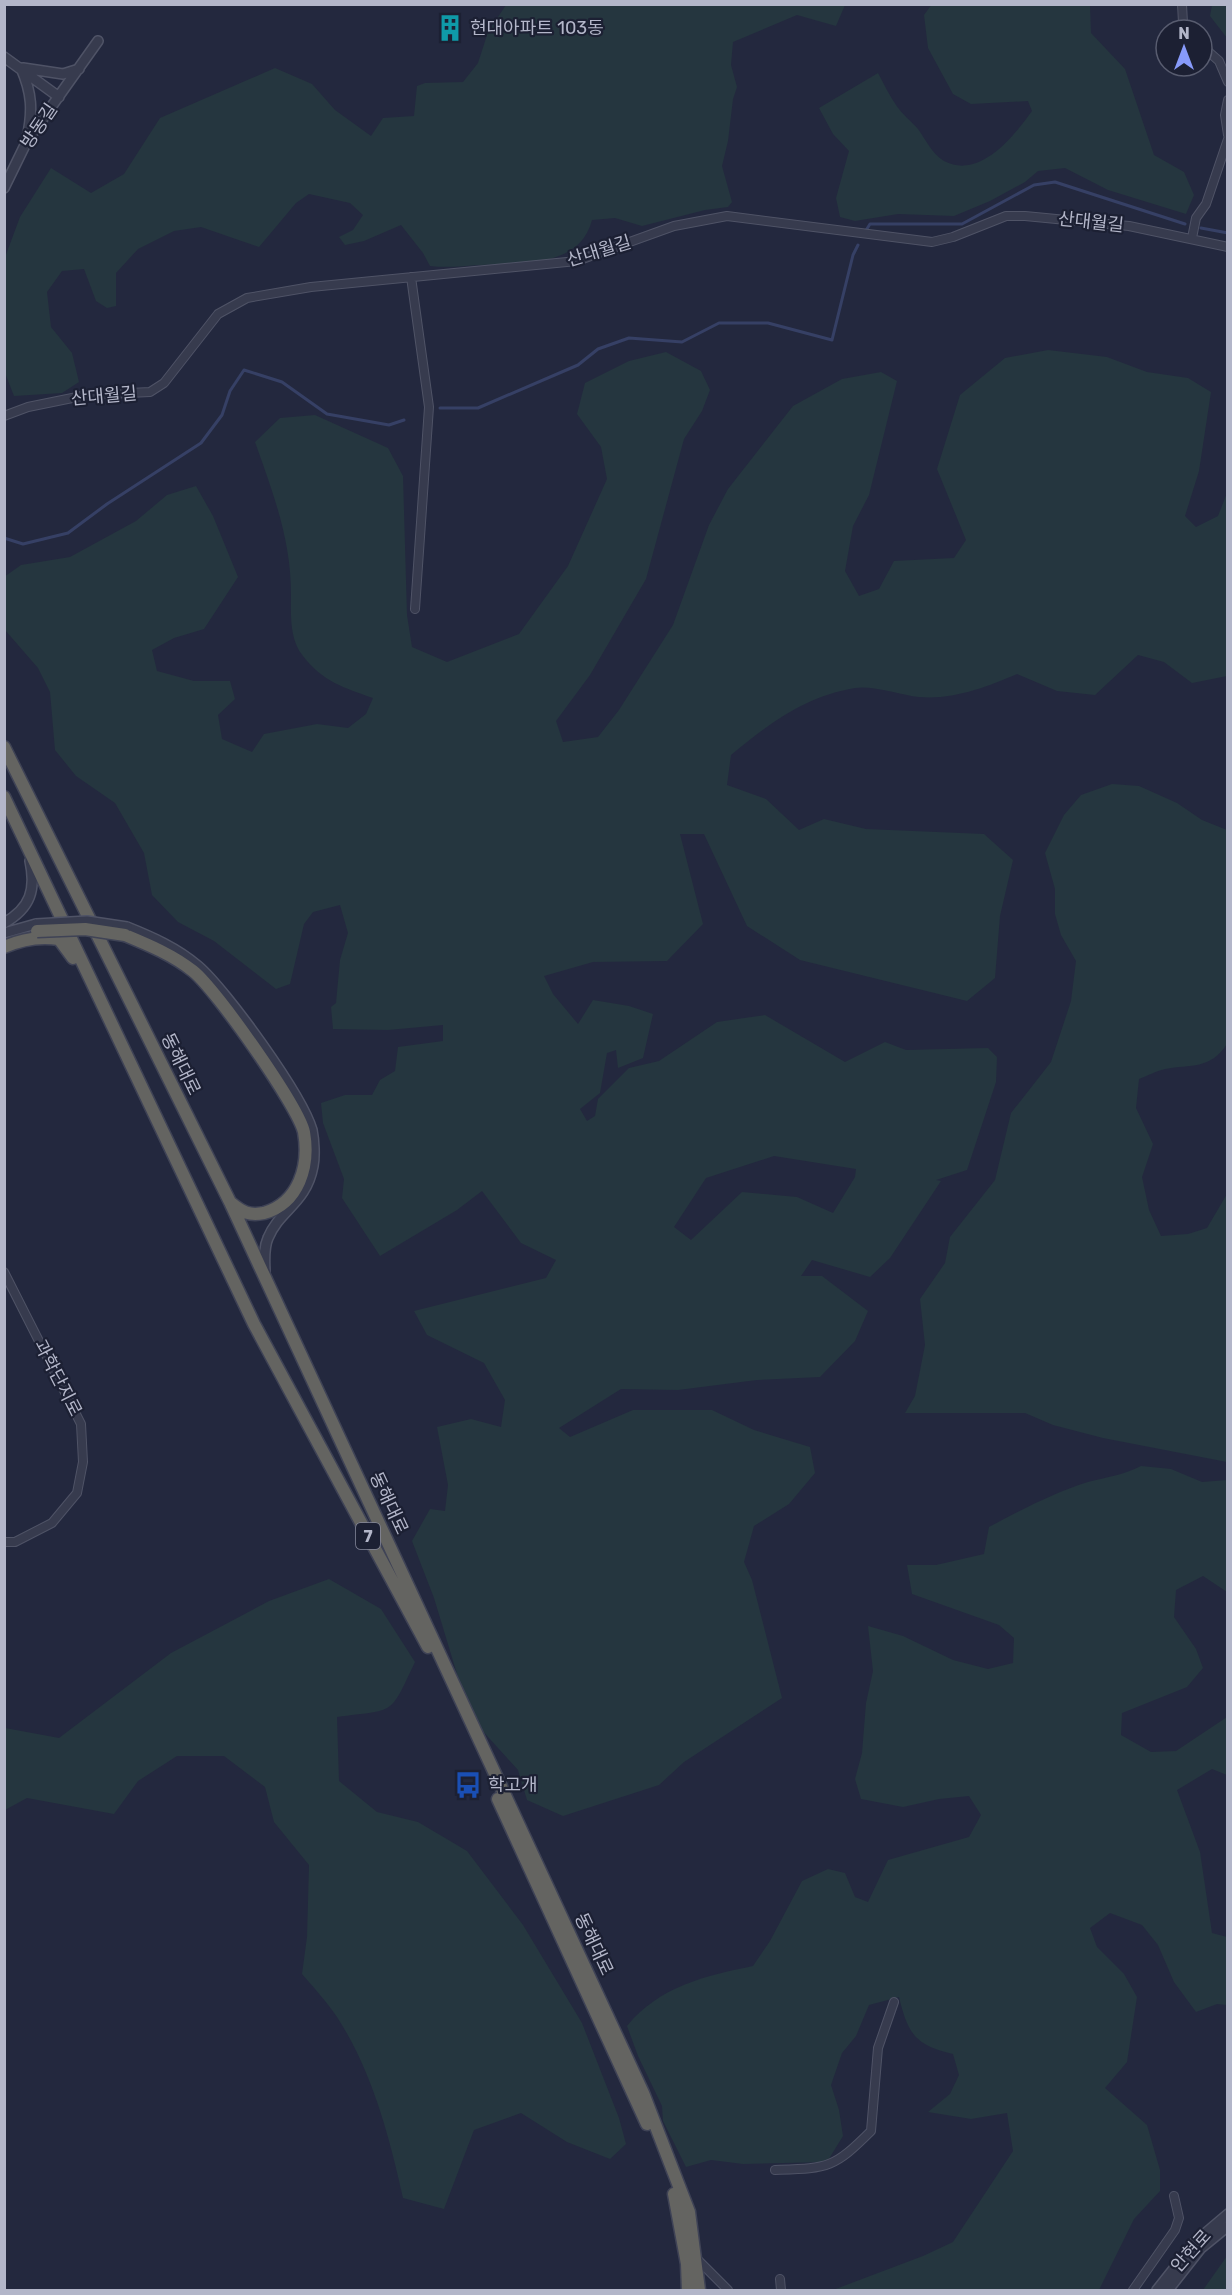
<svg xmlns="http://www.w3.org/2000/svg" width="1232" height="2295" font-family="Rubik,'Noto Sans KR',sans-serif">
<rect width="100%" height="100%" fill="#23283e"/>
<path fill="#25363f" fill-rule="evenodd" d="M932 4 1090 5 1091 33 1125 69 1154 155 1184 172 1194 195 1186 214 1108 190 1065 168 1038 171 1025 182 990 201 954 216 898 214 855 221 840 217 836 198 849 151 833 134 819 108 878 73C884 84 889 95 896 105 902 114 911 121 918 129 926 140 932 154 944 161 980 180 1014 136 1032 111L1028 101 971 104 953 94 928 48 924 15Z
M506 5H845L836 26 797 15 733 42 731 65 737 87 733 99 728 141 722 166 732 202 728 207 705 210 642 226 615 218 592 220C580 268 520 263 481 265 463 266 448 268 430 266L423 253 401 225 364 241 345 245 339 237 353 230 363 215 350 203 309 194 296 203 259 247 201 227 174 231 138 249 116 273V306L107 308 96 301 84 269 62 271 47 292 51 327 72 353 79 382 62 393 14 396 5 373 4 260 20 217 51 168 91 193 124 174 160 118 275 68 312 84 335 110 371 136 383 118 414 116 417 86 425 83 463 82 478 63 488 32Z
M1212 5H1227V38L1210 16Z
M1048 350 1107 357 1147 372 1188 378 1211 392 1199 471 1185 516 1196 527 1218 516 1227 493V676L1192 683 1164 662 1138 655 1095 695 1057 691 1017 674C987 687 953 700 919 697 901 695 872 685 855 688 806 696 768 724 731 755L727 785 766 799 799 830 824 819 866 829 984 834 1013 860 1000 916 995 978 967 1001 800 960 747 926 704 834H680L703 924 667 961 593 962 544 976 553 994 578 1024 593 1000 629 1006 653 1014 643 1058 618 1068 616 1050 607 1053 600 1093 580 1109 587 1121 595 1116 598 1099 629 1068 659 1061 717 1022 765 1015 845 1062 885 1042 906 1050 988 1048 997 1057 996 1082 967 1170 936 1180 941 1181 890 1258 870 1277 812 1260 801 1276H822L868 1311 855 1341 820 1377 757 1380 678 1390 621 1389 559 1428 570 1437 633 1410H712L754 1430 810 1447 815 1473 789 1504 754 1526 744 1562 752 1580 782 1698 684 1762 659 1785 563 1816 527 1800 518 1770 470 1717 434 1598 412 1541 430 1509 445 1511 448 1485 437 1427 471 1419 501 1427 505 1400 484 1363 427 1335 414 1311 546 1278 556 1260 521 1243 482 1191 457 1210 380 1256 342 1198 344 1179 323 1123 321 1103 345 1095H372L380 1080 395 1071 398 1047 443 1041V1025L388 1030 333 1029 331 1007 336 1003 340 960 348 933 340 905 313 912 304 924 290 984 276 989 214 941 178 922 152 895 144 853 115 803 76 776 55 750 50 692 38 668 5 630 4 577 21 565 70 557 136 521 167 495 196 486 213 516 238 577 204 629 174 638 152 650 157 671 194 681H230L235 699 218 715 222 739 252 752 264 734 317 724 348 728 366 714 373 698C344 688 322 681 303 656 289 639 291 614 291 594 291 539 273 493 255 442L280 418 315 415 388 448 403 476 407 615 412 647 447 662 519 634 568 566 607 479 601 447 577 414 585 383 629 361 666 352 701 371 710 390 702 411 684 439 646 579 590 675 556 721 563 742 598 737 619 710 673 625 709 525 728 489 793 406 842 379 881 372 897 381 869 495 853 526 845 571 859 596 879 589 894 561 954 558 966 540 937 469 960 395 1005 358ZM774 1156 856 1169 855 1177 833 1213 797 1197 742 1192 691 1240 674 1227 706 1178Z
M1112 784 1139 786 1177 803 1202 820 1227 830V1044C1210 1070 1191 1064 1165 1069 1156 1071 1147 1076 1139 1079L1136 1108 1153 1144 1142 1177 1149 1210 1161 1236 1188 1234 1207 1228 1227 1194V1462L1103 1438 1053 1425 1025 1413H905L915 1396 925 1345 920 1299 945 1263 950 1237 995 1180 1011 1113 1051 1062 1071 1001 1076 961 1061 935 1055 914V889L1045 853 1064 815 1081 795Z
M1141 1466 1171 1469 1202 1482 1227 1480V1592L1203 1576 1176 1590 1174 1617 1196 1649 1203 1668 1187 1687 1122 1713 1121 1735 1151 1752 1176 1751 1227 1717V1775L1212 1769 1177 1790 1200 1852 1212 1933 1227 1937V2005L1217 2004 1196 2012 1174 1982 1158 1945 1142 1925 1110 1913 1090 1928 1097 1947 1124 1974 1137 1997 1127 2062 1105 2088 1147 2125 1160 2170V2191L1134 2219 1099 2290H833L923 2256 953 2242 1013 2151 1007 2113 971 2119 928 2112 950 2094 959 2075 953 2054C915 2045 908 2034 899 1997L869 2005 856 2036 842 2053 831 2085 839 2110 843 2136 827 2162 743 2164 711 2160 686 2167 663 2121 662 2106 638 2056 627 2026C660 1986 705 1976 753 1966L770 1941 802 1881 828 1869 845 1873 855 1897 868 1902 888 1860 969 1837 981 1815 969 1796 939 1799 903 1807 861 1799 855 1779 862 1753 866 1703 873 1671 868 1626 903 1636 953 1660 988 1669 1013 1663 1014 1638 999 1625 912 1594 907 1565H936L984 1554 989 1527C1021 1510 1053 1493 1088 1482 1107 1477 1124 1475 1141 1466Z
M329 1579 381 1609 415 1662C389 1717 396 1709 337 1717L339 1781 377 1812 418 1822 467 1851 523 1925 582 2023 619 2118 626 2144 610 2159 567 2142 521 2113 474 2130 444 2209 403 2198C389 2135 372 2071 337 2017 327 2002 314 1988 302 1974L307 1937 309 1865 274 1822 265 1787 224 1756H177L138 1781 114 1814 27 1798 5 1810V1728L59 1738 171 1653 269 1601Z
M1227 2256V2290H1203Z"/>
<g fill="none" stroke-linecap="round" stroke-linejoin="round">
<path stroke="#364065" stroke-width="3" d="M1201 228 1228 233
M865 232 870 224H962L1034 185 1055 182 1185 224
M440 408H478L578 365 598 349 629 338 682 342 719 323H768L832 340 853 255 858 245
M4 538 23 544 68 533 107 504 201 443 222 415 230 391 244 370 282 382 327 414 389 425 404 420"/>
<defs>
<path id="minor" d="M1182 4 1183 23 1188 30
M1202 46 1219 61 1228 82
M1228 100 1225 115 1228 135
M1192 238 1196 218 1206 204 1228 139
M411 277 429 407 415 609
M4 416 28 407 87 395 150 392 164 383 218 314 247 298 311 287 577 261 674 226 727 216 932 242 953 237 1006 216H1025L1129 226 1228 247
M4 1272 81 1424 83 1462 77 1493 52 1523 15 1542H4
M775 2170C828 2168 833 2169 871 2131L878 2048 894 2002
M697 2259 728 2290
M780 2279 781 2290
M1133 2290 1175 2230 1179 2218 1174 2196"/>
<path id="tertiary" d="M4 57 59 97
M21 68C32 93 33 111 27 138
M23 68 63 74 79 69
M4 188 27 141 98 41
M4 923C31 908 36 889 30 861
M127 927C152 937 177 948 198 966 226 990 302 1095 312 1130 314 1140 315 1156 313 1166 306 1204 280 1209 268 1238 263 1249 265 1262 265 1274
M4 933 36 924
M1157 2290 1195 2242 1228 2214
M1168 2290 1201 2248 1228 2226"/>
<path id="trunk" d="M4 747 230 1202 643 2093 689 2212 699 2290
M4 797 254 1324 428 1647
M125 935C149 945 173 955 193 971 216 989 298 1106 304 1132 310 1166 299 1203 264 1213 249 1216 242 1212 231 1203
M4 947C22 939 40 936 59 939L73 958
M498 1799 647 2124
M674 2194 687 2264 688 2290"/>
</defs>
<use href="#minor" stroke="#4f5366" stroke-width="10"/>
<use href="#tertiary" stroke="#4f5366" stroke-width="12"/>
<use href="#trunk" stroke="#3f4356" stroke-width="15"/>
<use href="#minor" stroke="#373b4e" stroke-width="8"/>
<use href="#tertiary" stroke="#373b4e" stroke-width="9"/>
<use href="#trunk" stroke="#646461" stroke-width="12"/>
<defs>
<path id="tertiary-bridge" d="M36 924 87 921 127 927"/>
<path id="trunk-bridge" d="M37 931 85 929 125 935"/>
</defs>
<use href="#tertiary-bridge" stroke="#4f5366" stroke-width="12" stroke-linecap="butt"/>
<use href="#trunk-bridge" stroke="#3f4356" stroke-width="15" stroke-linecap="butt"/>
<use href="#tertiary-bridge" stroke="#373b4e" stroke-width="9"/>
<use href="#trunk-bridge" stroke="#646461" stroke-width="12"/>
</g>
<defs>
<symbol id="building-bare" viewBox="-9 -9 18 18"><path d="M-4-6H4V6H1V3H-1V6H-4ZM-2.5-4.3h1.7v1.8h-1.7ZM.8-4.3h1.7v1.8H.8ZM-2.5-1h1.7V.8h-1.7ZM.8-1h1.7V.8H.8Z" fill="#0f9aa8" stroke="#1c2033" stroke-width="2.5" paint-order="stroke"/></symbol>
<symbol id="bus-bare" viewBox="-9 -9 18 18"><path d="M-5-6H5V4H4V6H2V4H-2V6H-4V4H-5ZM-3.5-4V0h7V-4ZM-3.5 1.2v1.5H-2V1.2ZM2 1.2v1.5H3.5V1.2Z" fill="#1a4fb4" stroke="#1c2033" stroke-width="2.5" paint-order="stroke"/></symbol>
</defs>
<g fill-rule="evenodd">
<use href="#building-bare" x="431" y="9" width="38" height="38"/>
<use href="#bus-bare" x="449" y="1766" width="38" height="38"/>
</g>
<g text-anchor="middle" stroke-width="4.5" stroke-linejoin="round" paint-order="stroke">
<rect fill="#1c2033" stroke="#86899c" stroke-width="1.5" x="356" y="1523" width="24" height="26" rx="4.5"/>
<g font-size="16" font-weight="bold" fill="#b3b6c9">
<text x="368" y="1542">7</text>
</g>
<g font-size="18" fill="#b3b6c9" stroke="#1c2033" text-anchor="start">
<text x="470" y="34">현대아파트 103동</text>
<text x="488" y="1791">학고개</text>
</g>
<g font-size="18" fill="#b3b6c9" stroke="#1c2033">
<text transform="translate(39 126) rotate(-56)" y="6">방동길</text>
<text transform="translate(1091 222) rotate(6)" y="6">산대월길</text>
<text transform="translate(599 251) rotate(-17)" y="6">산대월길</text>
<text transform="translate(104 396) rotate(-5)" y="6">산대월길</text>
<text transform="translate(181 1064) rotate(64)" y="6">동해대로</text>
<text transform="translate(58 1378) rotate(63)" y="6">과학단지로</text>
<text transform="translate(389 1503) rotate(65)" y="6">동해대로</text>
<text transform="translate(594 1944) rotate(65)" y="6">동해대로</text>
<text transform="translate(1191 2251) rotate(-48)" y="6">안현로</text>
</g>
</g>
<rect width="1232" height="2295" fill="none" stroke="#b3b6c9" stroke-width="12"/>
<g transform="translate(1184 48)"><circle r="28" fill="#1c2033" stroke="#585c6f" stroke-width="1.5"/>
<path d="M0-4.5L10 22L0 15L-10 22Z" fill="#879afa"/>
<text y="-9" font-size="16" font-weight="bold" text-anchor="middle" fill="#b3b6c9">N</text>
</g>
</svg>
